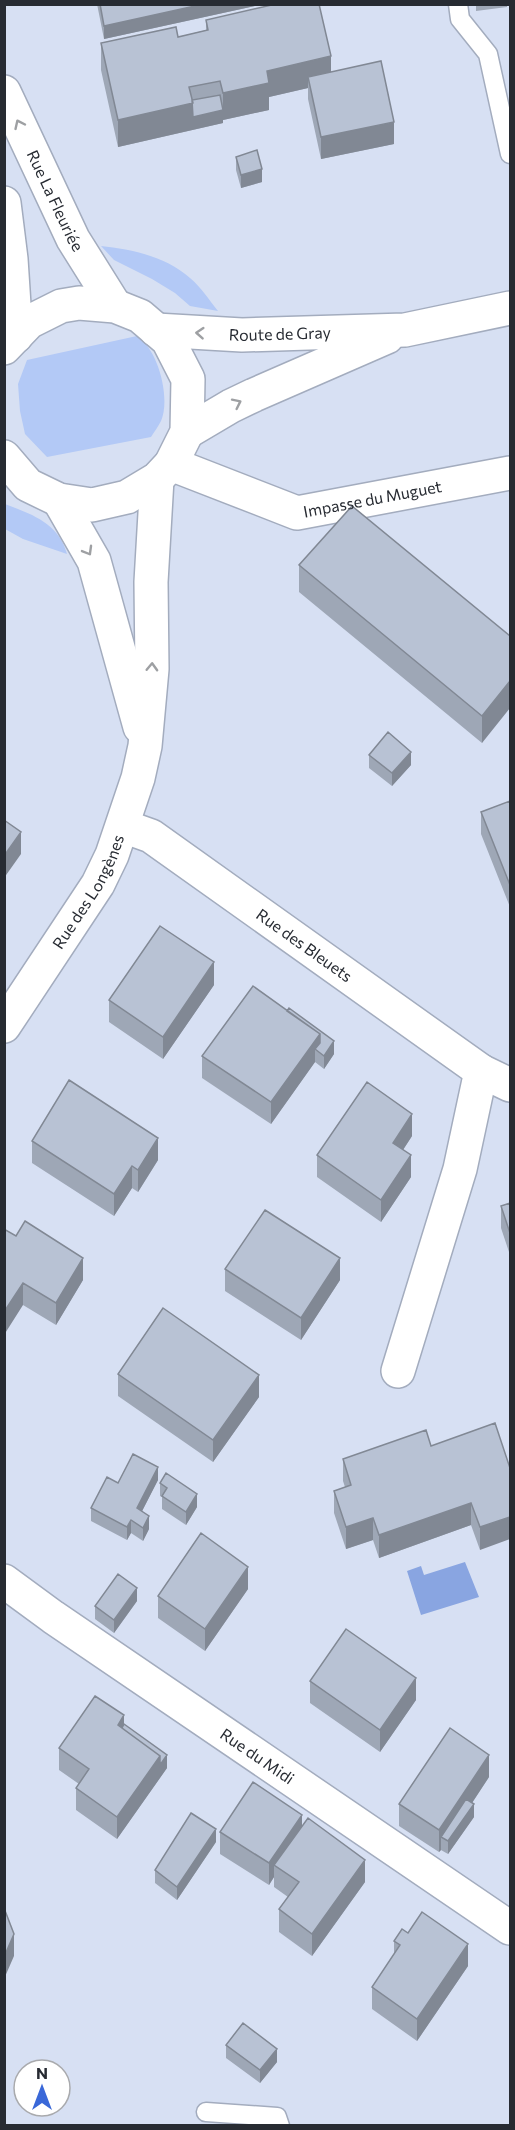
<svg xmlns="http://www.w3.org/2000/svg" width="515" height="2130" font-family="Commissioner,sans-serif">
<rect width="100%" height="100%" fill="#d7e0f3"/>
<path fill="#b3c9f6" d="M101 246C131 249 167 257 190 278 201 287 209 300 218 311L190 306 175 293 152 279 114 260Z
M137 336C158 349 171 398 161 421 158 427 154 432 151 437L47 457 25 434 20 411 18 384 27 360Z
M5 504C31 514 59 523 67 554L23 539 5 529Z"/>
<path fill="#89a5e1" d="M465 1562 479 1597 421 1615 407 1571 421 1566 424 1575Z"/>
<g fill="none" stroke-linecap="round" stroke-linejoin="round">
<defs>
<path id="service" d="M458 4 460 19 488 54 510 154
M206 2112 277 2117 280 2126"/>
<g id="minor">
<path id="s1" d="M171 464 297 513 510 473"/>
<path id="s2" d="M123 826 151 836 481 1071 460 1169 398 1371"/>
<path d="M481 1071 510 1085"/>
<path id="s3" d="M4 1581 53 1617 510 1928"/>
</g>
<g id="tertiary">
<path id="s4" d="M4 92 73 239 115 306"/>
<path d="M4 203 11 259 16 336"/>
</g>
<g id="secondary">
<path id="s5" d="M156 330 242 335 405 330 510 308"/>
<path d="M4 348 29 322 61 306 79 303 115 306 140 316 168 340 188 379 187 432 171 464 157 479 127 497 92 505 59 500 28 485 4 457"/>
<path d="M187 432 231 406 254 395 387 337"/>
<path d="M59 500 94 561 140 727"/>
<path id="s6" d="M4 1026 98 884 112 855 138 778 145 746 152 669 151 582 157 479"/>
</g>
</defs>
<use href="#service" stroke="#a3acbe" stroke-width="21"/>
<use href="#minor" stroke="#a3acbe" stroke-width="36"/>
<use href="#tertiary" stroke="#a3acbe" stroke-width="36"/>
<use href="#secondary" stroke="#a3acbe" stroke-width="36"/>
<use href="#service" stroke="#fff" stroke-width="18"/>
<use href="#minor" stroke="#fff" stroke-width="33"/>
<use href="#tertiary" stroke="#fff" stroke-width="33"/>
<use href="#secondary" stroke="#fff" stroke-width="33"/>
</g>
<path fill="#9ea7b6" d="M97 4H264L104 39Z
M476 4H507V7L476 11Z
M206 20 331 72 394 144 321 159 308 99V88L269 97V110L223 120V123L118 147 101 70V43L178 37 206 30Z
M236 157 262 182 241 188 236 170Z
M299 565 510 636 482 743 299 592Z
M369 755 411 765 392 786 369 768Z
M510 801V907L481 834V812Z
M214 985 163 1059 109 1022V1000Z
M287 1011 334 1054 324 1069 315 1062 271 1124 202 1078V1056Z
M412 1136 403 1150 411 1177 381 1222 317 1177V1155Z
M32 1141 158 1160 138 1192 132 1188 114 1216 32 1163Z
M510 1203V1255L501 1228V1206Z
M4 1229 83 1280 56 1325 23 1305Z
M225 1269 340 1280 301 1340 225 1291Z
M118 1374 259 1397 213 1462 118 1396Z
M495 1423 480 1550 471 1525 379 1558 373 1540 346 1549 334 1513V1491L345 1487 343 1481V1459L431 1446Z
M158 1480 142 1511 149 1529 143 1541 131 1533 127 1540 91 1521V1508L118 1483Z
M160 1483 197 1507 186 1525 162 1509V1497L160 1496Z
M248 1589 205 1651 158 1618V1596Z
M137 1601 114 1633 95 1619V1606Z
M310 1681 416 1700 380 1752 310 1703Z
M124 1724 167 1768 117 1839 76 1810V1788L79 1784 59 1770V1748Z
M489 1777 472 1803 474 1817 448 1854 441 1850 439 1852 399 1826V1804Z
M302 1826 365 1882 312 1956 279 1932V1909L288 1897 274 1887V1877L269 1885 220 1854V1832Z
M216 1842 177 1900 155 1883V1870Z
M394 1941 468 1966 417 2041 372 2009V1987L394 1954Z
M226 2045 277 2062 260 2083 226 2058Z"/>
<path fill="#818894" d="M204 4H264L104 39V26Z
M331 56V83L308 77V88L269 97V110L223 120V123L118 147V120L193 103 223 110V93L267 71Z
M394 122V144L321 159V137Z
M262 169V182L241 188V175Z
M510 681V708L482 743V716Z
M411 752V765L392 786V773Z
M21 832V854L4 878V856Z
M214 962V985L163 1059V1037Z
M320 1034V1053L315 1049V1062L271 1124V1102Z
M334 1041V1054L324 1069V1056Z
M412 1114V1136L393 1165V1143Z
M158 1138V1160L138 1192V1170Z
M411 1155V1177L381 1222V1200Z
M132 1166V1188L114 1216V1194Z
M83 1258V1280L56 1325V1303Z
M340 1258V1280L301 1340V1318Z
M23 1283V1305L4 1335V1312Z
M259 1375V1397L213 1462V1440Z
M158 1467V1480L137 1521V1508Z
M197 1494V1507L186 1525V1512Z
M471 1503V1525L379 1558V1535Z
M149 1516V1529L143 1541V1528Z
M510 1517V1539L480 1550V1527Z
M373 1518V1540L346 1549V1527Z
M131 1520V1533L127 1540V1527Z
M248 1567V1589L205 1651V1629Z
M137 1588V1601L114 1633V1620Z
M416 1678V1700L380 1752V1730Z
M124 1715V1737L118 1725Z
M167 1755V1768L117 1839V1817L160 1756Z
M489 1755V1777L447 1841 441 1837V1850L439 1852V1830Z
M474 1804V1817L448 1854V1841Z
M302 1815V1837L274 1865V1877L269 1885V1863Z
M216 1829V1842L177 1900V1887Z
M365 1860V1882L312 1956V1934Z
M14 1934V1956L4 1979V1957Z
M468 1944V1966L417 2041V2019Z
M277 2049V2062L260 2083V2070Z"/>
<path fill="#b8c2d4" stroke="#818894" stroke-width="1.5" d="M100 4H204L104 26Z
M276 4H319L331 56 267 71 269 83 223 93 220 81 189 87 193 103 118 120 101 43 176 27 178 37 208 30 206 20Z
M381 61 394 122 321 137 308 77Z
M220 95 223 110 193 117 192 100Z
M257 150 262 169 241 175 236 157Z
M352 506 510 636V681L482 716 299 565Z
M388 732 411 752 392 773 369 755Z
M510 801V885L481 812Z
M4 820 21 832 4 856Z
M160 926 214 962 163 1037 109 1000Z
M253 986 320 1034 271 1102 202 1056Z
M289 1008 334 1041 324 1056 315 1049 320 1043V1034L287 1011Z
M69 1080 158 1138 138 1170 132 1166 114 1194 32 1141Z
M367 1082 412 1114 393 1143 411 1155 381 1200 317 1155Z
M510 1203V1233L501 1206Z
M265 1210 340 1258 301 1318 225 1269Z
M25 1221 83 1258 56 1303 23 1283 4 1312V1229L16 1236Z
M163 1308 259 1375 213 1440 118 1374Z
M495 1423 510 1468V1517L480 1527 471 1503 379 1535 373 1518 346 1527 334 1491 351 1485 343 1459 426 1430 431 1446Z
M133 1454 158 1467 137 1508 149 1516 143 1528 131 1520 127 1527 91 1508 107 1477 118 1483Z
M166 1473 197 1494 186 1512 162 1496 167 1488 160 1483Z
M201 1533 248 1567 205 1629 158 1596Z
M118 1574 137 1588 114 1620 95 1606Z
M346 1629 416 1678 380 1730 310 1681Z
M95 1696 124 1715 118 1725 160 1756 117 1817 76 1788 89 1769 59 1748Z
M124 1724 167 1755 160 1765V1756L122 1728Z
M450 1728 489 1755 439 1830 399 1804Z
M253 1782 302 1815 269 1863 220 1832Z
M466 1799 474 1804 448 1841 441 1837Z
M191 1813 216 1829 177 1887 155 1870Z
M308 1818 365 1860 312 1934 279 1909 299 1882 274 1865Z
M4 1908 14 1934 4 1957Z
M422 1912 468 1944 417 2019 372 1987 400 1945 394 1941 402 1929 408 1933Z
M243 2023 277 2049 260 2070 226 2045Z"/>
<defs><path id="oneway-chevron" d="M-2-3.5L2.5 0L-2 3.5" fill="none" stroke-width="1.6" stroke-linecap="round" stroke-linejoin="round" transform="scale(1.5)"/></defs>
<g stroke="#9ea0a3">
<use href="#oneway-chevron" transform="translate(19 124) rotate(-115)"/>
<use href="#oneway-chevron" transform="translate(200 333) rotate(-176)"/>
<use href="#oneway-chevron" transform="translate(237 403) rotate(-26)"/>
<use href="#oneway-chevron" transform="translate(88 551) rotate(60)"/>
<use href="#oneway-chevron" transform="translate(152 667) rotate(-88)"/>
</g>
<g text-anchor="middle" stroke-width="6" stroke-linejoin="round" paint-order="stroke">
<g font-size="16" fill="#272b32" stroke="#fff">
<text dy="6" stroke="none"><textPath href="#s4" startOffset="120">Rue La Fleuriée</textPath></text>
<text dy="6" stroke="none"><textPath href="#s5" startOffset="124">Route de Gray</textPath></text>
<text dy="6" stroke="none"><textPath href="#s1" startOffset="212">Impasse du Muguet</textPath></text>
<text dy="6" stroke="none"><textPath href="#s6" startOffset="159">Rue des Longènes</textPath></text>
<text dy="6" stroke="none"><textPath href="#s2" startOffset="218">Rue des Bleuets</textPath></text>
<text dy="6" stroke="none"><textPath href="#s3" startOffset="308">Rue du Midi</textPath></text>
</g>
</g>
<rect width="515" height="2130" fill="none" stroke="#272b32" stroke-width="12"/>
<g transform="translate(42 2088)"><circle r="28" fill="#ffffff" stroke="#a9aaad" stroke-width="1.5"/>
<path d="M0-4.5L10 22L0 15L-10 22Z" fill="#3a68d8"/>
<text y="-9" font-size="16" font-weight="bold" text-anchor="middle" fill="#272b32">N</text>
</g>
</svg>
